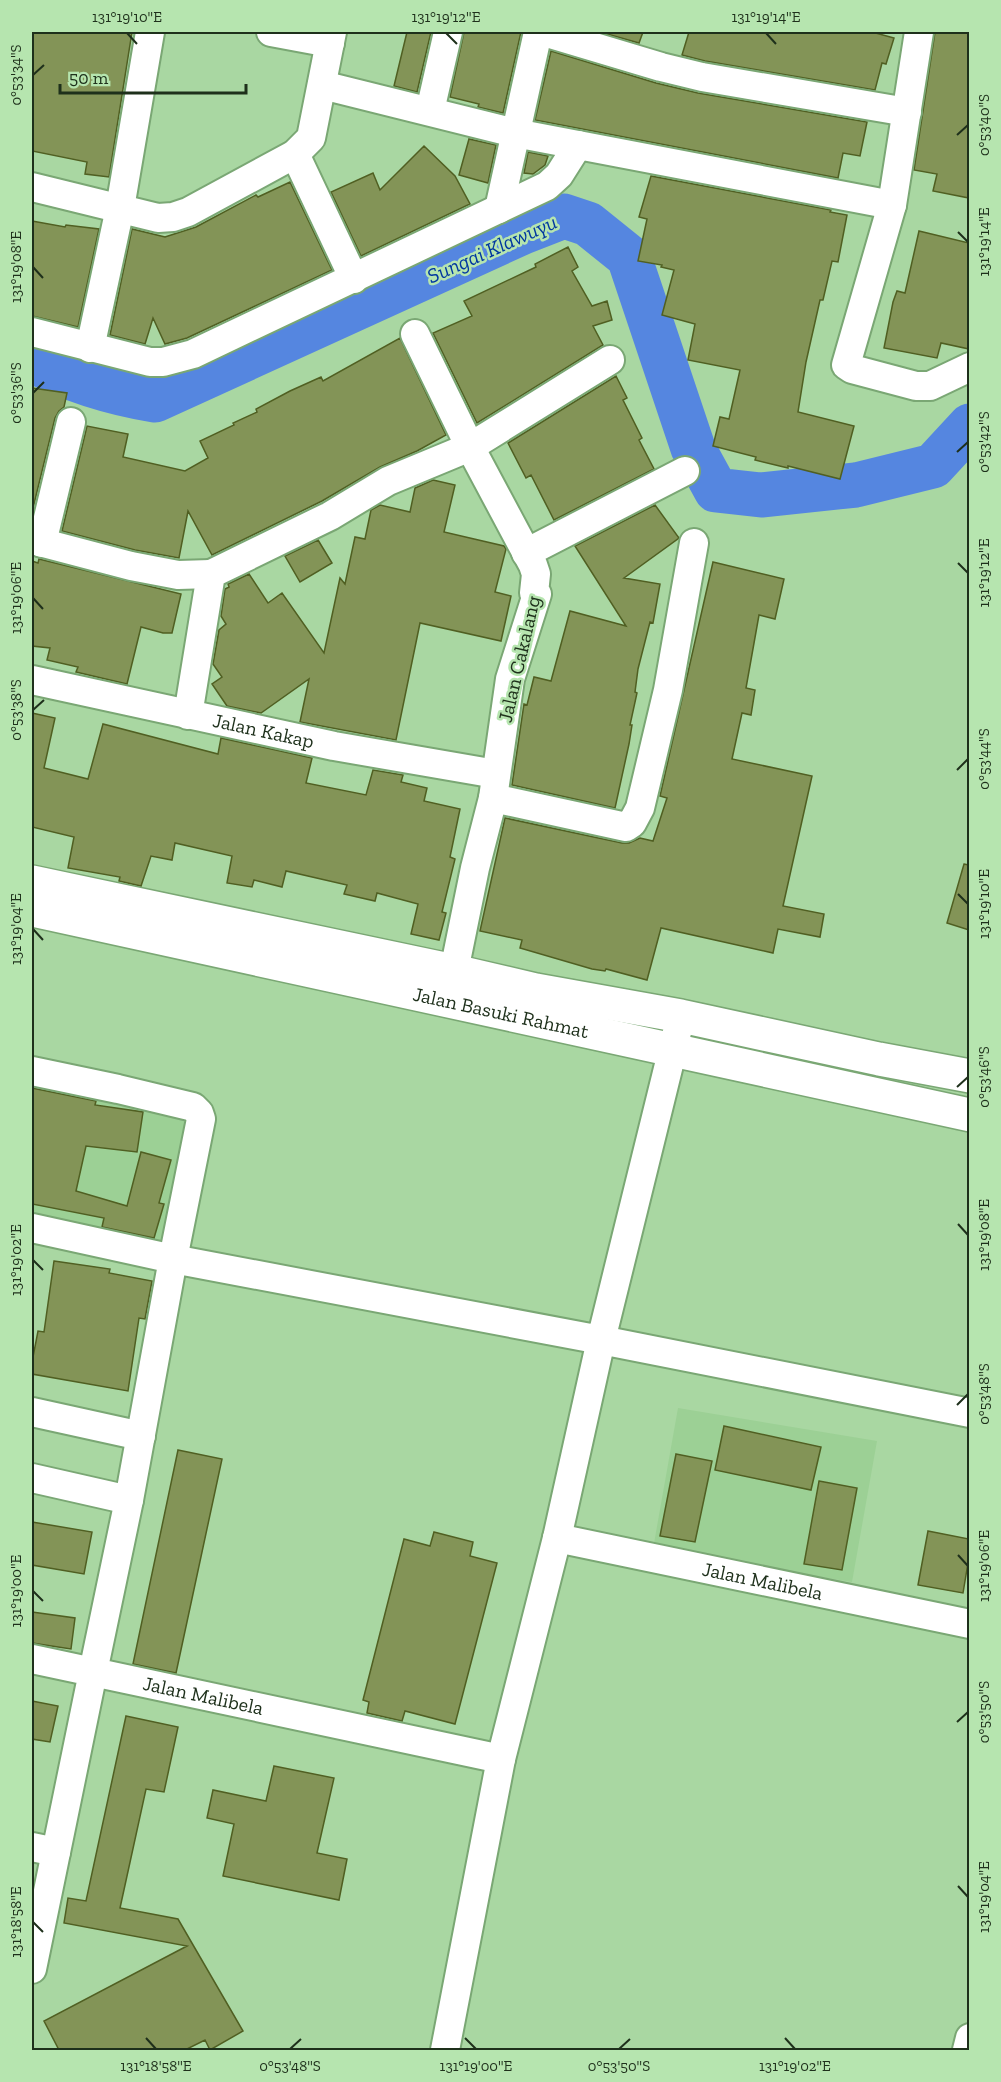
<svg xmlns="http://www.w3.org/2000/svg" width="1001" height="2082" font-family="'Zilla Slab',serif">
<rect width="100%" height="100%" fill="#a9d7a2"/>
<path fill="#9cd095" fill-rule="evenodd" d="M32 1067 210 1108 175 1255 32 1221V1204L72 1211 86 1143 32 1132V1125L38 1126 48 1086 32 1082ZM54 1085 97 1093 89 1133 46 1125ZM107 1107 143 1112 137 1152 101 1148ZM141 1152 171 1160 161 1194 132 1187ZM136 1196 164 1204 153 1241 124 1231ZM109 1201 127 1206 119 1237 101 1231Z
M678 1408 877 1441 852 1582 653 1549ZM725 1426 820 1446 811 1490 715 1470ZM677 1454 712 1462 695 1542 660 1535ZM818 1482 856 1488 842 1570 804 1563Z"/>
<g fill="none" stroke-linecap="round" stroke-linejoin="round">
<path stroke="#5586e0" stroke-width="45" d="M32 360C70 380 113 393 155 400L523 232 564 216 588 224 629 257 693 448 716 490 761 495 856 485 933 466 970 426"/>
</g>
<path fill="#839457" stroke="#505f22" stroke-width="1.5" d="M32 32H132L109 177 85 174 87 162 32 151Z
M407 32H431L417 92 394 86Z
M464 32H521L503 113 478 107 479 104 450 97Z
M600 32H643L639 43Z
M689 32H872L894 38 886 64 882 63 875 90 705 61 682 55Z
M935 32H969V198L933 191 937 174 914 170Z
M551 51 656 83 698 93 867 122 860 156 843 153 838 178 535 120Z
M469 139 496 145 488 183 459 175Z
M424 146 455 176 470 204 361 256 331 192 373 173 380 190Z
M528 152 548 156 545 165 533 174 524 173Z
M651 176 831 210 830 212 847 215 838 262 832 261 823 300H820L806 362 798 412 854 426 840 479 788 466V468L755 460 756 457 713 446 720 417 729 419 740 370 688 360 695 324 662 315 674 270 661 267 662 265 638 261 647 219 639 217Z
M290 182 332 270 187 338 165 344 153 318 145 344 110 335 132 229 165 237 196 227 256 195 258 197Z
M32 221 65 227 66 225 99 229 78 327 32 316Z
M919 231 969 243V349L941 343 937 358 884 348 893 302 897 291 905 293Z
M568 247 578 267 572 271 592 306 607 301 612 320 593 326 603 345 477 423 433 333 472 316 464 301 536 267 535 264Z
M400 338 446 435 417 451 380 467 322 501 212 555 188 511 179 558 135 550 62 531 87 426 128 434 123 457 185 471 208 458 200 441 234 425 233 423 257 412 256 409 290 391 321 377 323 381Z
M616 376 627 398 623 400 642 438 639 440 654 469 554 520 531 475 526 478 508 443Z
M32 388 67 393 64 407 59 411 55 418 32 512Z
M433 480 455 485 444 532 504 546 506 549 495 592 511 596 501 641 420 623 396 740 300 722 309 679 261 713 227 706 212 684 222 677 213 664 219 630 226 624 221 616 225 589 229 587 228 584 249 574 268 603 282 593 324 653 340 578 345 584 355 537 365 539 371 510 380 505 410 512 415 488Z
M655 505 679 538 624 578 660 584 653 623 650 622 638 669 635 692 637 693 630 725H632L629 744 615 808 512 785 524 704 527 705 534 677 551 681 570 611 626 626 575 546Z
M318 540 332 563 300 582 285 556Z
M39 559 181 594 172 633H163L141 627 127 684 76 672 78 667 47 660 50 648 32 646V561L38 563Z
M713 562 784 579 775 619 759 615 746 688 755 690 751 715 742 713 732 759 812 776 783 906 824 914 820 937 778 929 773 953 661 928 647 980 606 969 605 971 592 969 520 948 522 940 480 931 505 818 622 843H629L640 838 653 841 667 798 660 796Z
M32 713 55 718 44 768 88 779 103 724 218 754 221 738 312 758 306 783 366 795 373 770 403 775 401 782 427 788 424 801 460 809 450 857 455 859 442 912 446 913 439 940 411 934 418 904 377 893 375 901 344 894 347 885 286 871 282 887 254 880 252 887 227 883 232 856 175 843 172 860 151 856 141 886 119 881 120 877 68 868 74 837 32 827Z
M964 864 969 865V930L947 923Z
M32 1088 96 1101 95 1105 143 1112 137 1152 86 1146 76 1191 127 1206 141 1152 171 1160 159 1203 164 1204 154 1238 102 1227 104 1218 32 1204Z
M54 1261 110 1269 109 1273 152 1281 145 1319 139 1318 128 1391 32 1374V1362L38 1331 44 1332Z
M724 1426 821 1447 811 1490 715 1470Z
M178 1450 222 1459 176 1673 133 1664Z
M676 1454 712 1461 695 1542 660 1536Z
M819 1481 857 1488 842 1570 804 1564Z
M32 1522 92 1532 84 1574 32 1565Z
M928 1531 969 1539V1557L963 1593 918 1585Z
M434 1532 473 1542 470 1556 497 1563 455 1724 405 1711 402 1721 367 1713 369 1702 363 1700 404 1539 430 1546Z
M32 1612 75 1618 71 1649 32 1643Z
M32 1701 58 1706 50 1742 32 1739Z
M126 1716 178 1727 164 1792 146 1789 120 1908 178 1919 243 2031 210 2050 205 2040 185 2050H59L44 2021 187 1946 64 1923 68 1898 86 1901Z
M274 1766 334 1778 317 1853 347 1859 339 1900 223 1876 234 1824 207 1818 213 1790 266 1801Z"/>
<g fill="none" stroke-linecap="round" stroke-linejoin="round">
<defs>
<g id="minor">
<path d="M271 32 330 43"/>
<path d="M544 32 661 67 702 77 907 112"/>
<path d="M919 32 892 205 846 365 852 369 916 386H930L970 367"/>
<path d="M322 85 515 133 892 205"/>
<path d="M430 111 448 32"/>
<path d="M295 154 354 279"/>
<path d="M32 187 158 218 173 217 188 212 295 154 311 138 332 32"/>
<path d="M499 209 538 32"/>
<path d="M32 332 150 362H163L193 354 547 186 559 175 578 145"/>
<path d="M415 334 470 447 533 565 536 574 534 593 537 594 510 679 493 798 475 868 454 971"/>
<path d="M90 348 120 208 150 32"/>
<path d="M32 540 131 566 178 575 211 574"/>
<path d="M42 543 71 422"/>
<path d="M526 553 685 471"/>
<path id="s1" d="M32 680 334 746 496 774"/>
<path d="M188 715 211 574 330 516 388 481 470 447 610 360"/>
<path d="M493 798 626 827 632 823 640 808 668 690 694 543"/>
<path id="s2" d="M32 1071 118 1089 193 1107 199 1113 201 1119 173 1259 129 1500 93 1672 501 1759 557 1538 601 1340 970 1413"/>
<path d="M32 1228 173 1259 601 1340 681 1016"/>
<path d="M32 1412 141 1436"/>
<path d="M32 1478 129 1500"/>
<path id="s3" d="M557 1538 970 1624"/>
<path d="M32 1659 93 1672 32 1969"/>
<path d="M32 1847 56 1852"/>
<path d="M445 2050 501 1759"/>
<path d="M967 2050 970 2038"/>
</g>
<g id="trunk">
<path d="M32 882 454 971 536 990 681 1016 879 1059 970 1076"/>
<path id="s4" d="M32 910 970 1115"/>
</g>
</defs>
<use href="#minor" stroke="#7aa774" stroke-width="32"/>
<use href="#trunk" stroke="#7aa774" stroke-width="36"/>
<use href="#minor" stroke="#fff" stroke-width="28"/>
<use href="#trunk" stroke="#fff" stroke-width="33"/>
</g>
<path fill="none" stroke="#1e301b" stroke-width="2" d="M127 33 137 44M446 33 457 44M766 33 776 44M33 75 44 65M957 135 968 125M958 232 968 242M33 267 43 278M33 393 44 382M957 452 968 442M958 563 968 573M33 598 43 609M33 710 44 700M957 770 968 759M958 894 968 904M33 929 43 940M957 1087 968 1077M958 1224 968 1235M33 1260 43 1270M957 1405 968 1394M958 1555 968 1566M33 1591 43 1601M957 1722 968 1712M958 1886 968 1897M33 1922 43 1932M146 2038 156 2049M465 2038 476 2049M785 2038 795 2049M290 2049 301 2039M619 2049 630 2039"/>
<g text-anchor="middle" stroke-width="5" stroke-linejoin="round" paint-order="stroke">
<g font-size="20" fill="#1e301b" stroke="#b6e5af">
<text transform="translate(519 659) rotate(-77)" y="7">Jalan Cakalang</text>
<text dy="7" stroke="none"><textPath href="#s1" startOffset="237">Jalan Kakap</textPath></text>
<text dy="7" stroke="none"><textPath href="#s4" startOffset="480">Jalan Basuki Rahmat</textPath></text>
<text dy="7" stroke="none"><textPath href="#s3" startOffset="210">Jalan Malibela</textPath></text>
<text dy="7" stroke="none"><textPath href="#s2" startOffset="856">Jalan Malibela</textPath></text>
</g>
<g font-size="21" font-style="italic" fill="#0038a0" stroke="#b6e5af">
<text transform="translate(492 249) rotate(-24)" y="7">Sungai Klawuyu</text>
</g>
</g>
<rect width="1001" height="2082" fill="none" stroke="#b6e5af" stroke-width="66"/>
<path d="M60 84v9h186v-9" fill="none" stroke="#1e301b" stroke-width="3"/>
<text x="69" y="84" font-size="18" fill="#1e301b" stroke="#b6e5af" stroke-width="4.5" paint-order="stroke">50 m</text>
<rect x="33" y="33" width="935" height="2016" fill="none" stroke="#1e301b" stroke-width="2"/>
<g font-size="15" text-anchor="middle" fill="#1e301b">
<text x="127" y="22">131°19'10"E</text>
<text x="446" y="22">131°19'12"E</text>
<text x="766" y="22">131°19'14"E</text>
<text transform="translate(16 75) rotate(-90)" y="5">0°53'34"S</text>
<text transform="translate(984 125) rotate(-90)" y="5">0°53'40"S</text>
<text transform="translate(984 242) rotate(-90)" y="5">131°19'14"E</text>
<text transform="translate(16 267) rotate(-90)" y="5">131°19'08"E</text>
<text transform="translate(16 393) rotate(-90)" y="5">0°53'36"S</text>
<text transform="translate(984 442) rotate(-90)" y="5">0°53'42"S</text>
<text transform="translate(984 573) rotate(-90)" y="5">131°19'12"E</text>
<text transform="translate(16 598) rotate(-90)" y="5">131°19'06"E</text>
<text transform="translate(16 710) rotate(-90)" y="5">0°53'38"S</text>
<text transform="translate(984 759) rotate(-90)" y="5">0°53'44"S</text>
<text transform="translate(984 904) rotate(-90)" y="5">131°19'10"E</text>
<text transform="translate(16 929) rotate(-90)" y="5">131°19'04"E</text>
<text transform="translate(984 1077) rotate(-90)" y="5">0°53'46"S</text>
<text transform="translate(984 1235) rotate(-90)" y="5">131°19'08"E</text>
<text transform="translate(16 1260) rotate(-90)" y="5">131°19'02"E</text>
<text transform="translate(984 1394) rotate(-90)" y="5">0°53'48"S</text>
<text transform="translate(984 1566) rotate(-90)" y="5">131°19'06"E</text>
<text transform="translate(16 1591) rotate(-90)" y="5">131°19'00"E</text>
<text transform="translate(984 1712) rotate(-90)" y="5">0°53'50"S</text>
<text transform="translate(984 1897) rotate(-90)" y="5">131°19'04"E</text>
<text transform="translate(16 1922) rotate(-90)" y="5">131°18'58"E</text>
<text x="156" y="2071">131°18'58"E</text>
<text x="290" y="2071">0°53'48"S</text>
<text x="476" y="2071">131°19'00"E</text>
<text x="619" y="2071">0°53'50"S</text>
<text x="795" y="2071">131°19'02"E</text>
</g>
</svg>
